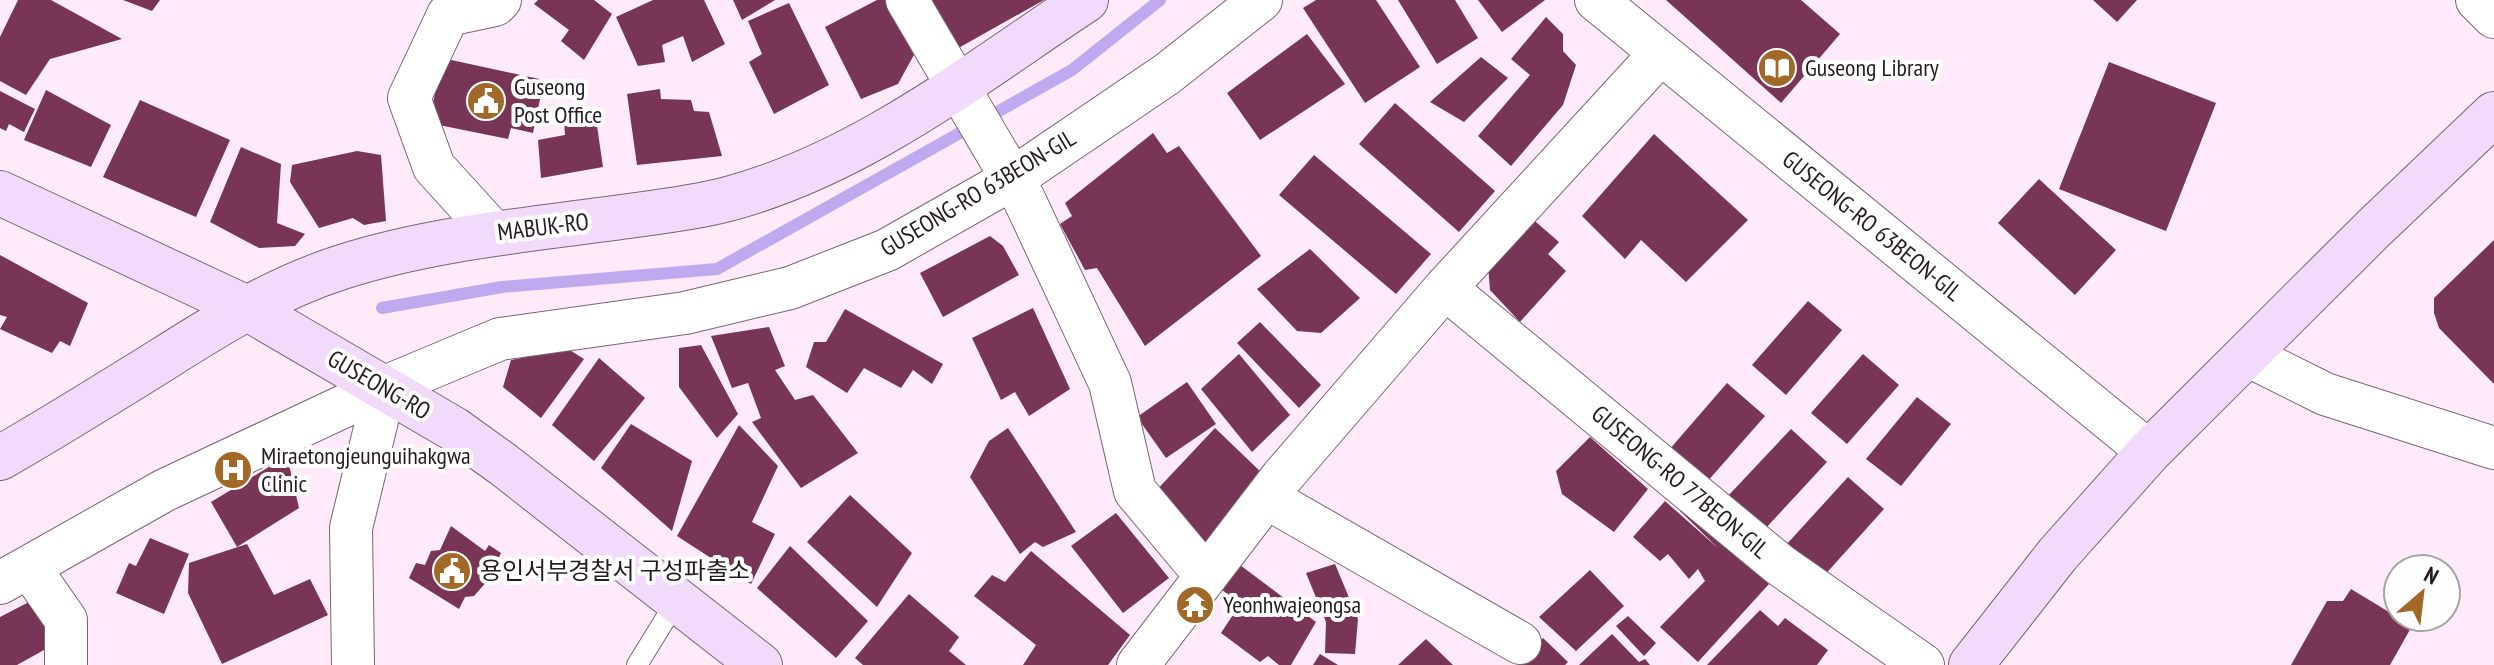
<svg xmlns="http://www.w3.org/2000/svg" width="2494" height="665" font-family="'PT Sans Narrow','Noto Sans KR',sans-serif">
<rect width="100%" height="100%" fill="#feeaf9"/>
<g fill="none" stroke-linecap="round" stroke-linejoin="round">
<path stroke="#bfa9ef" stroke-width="12" d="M382 308 502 287 717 269 1072 70 1160 0"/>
</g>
<path fill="#783555" d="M18 0H51L122 39 50 59 26 95 0 81V37Z
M123 0H160L152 11Z
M538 0H594L612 14 584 60 561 41 569 30 534 4Z
M653 0H704L725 44 692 62 683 36 662 45 665 62 638 66 616 17Z
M733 0H775L742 20Z
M877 0H887L915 53 898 84 861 99 825 27Z
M915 0H1044L946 55Z
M1316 0H1376L1420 67 1365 103 1303 8Z
M1398 0H1455L1478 38 1437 64Z
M1478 0H1545L1502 32Z
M1666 0H1801L1840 34 1781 103Z
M2093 0H2137L2117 22Z
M789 3 829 85 774 114 749 62 762 54 748 21Z
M1546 17 1563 34V51L1576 65 1563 105 1511 166 1478 136 1530 75 1511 59Z
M1307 34 1345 84 1260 140 1227 93Z
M1481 57 1508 78 1464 122 1430 102Z
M442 58 544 80 533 133 511 128 508 139 429 123Z
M2109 62 2216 103 2166 231 2059 189Z
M660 89 661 99 691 100 694 111 709 112 722 156 637 165 627 94Z
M46 90 111 125 91 167 24 140Z
M0 91 35 109 24 132 9 124 6 131 0 128Z
M140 100 230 140 196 217 103 177Z
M1395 103 1495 191 1459 232 1359 144Z
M596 119 603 167 541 178 538 140 565 135 564 122Z
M1153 133 1167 153 1179 146 1261 256 1145 346 1097 268 1085 270 1060 224 1072 216 1065 203Z
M1654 134 1748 220 1686 282 1641 240 1625 259 1582 216Z
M241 147 281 164 277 223 305 234 295 246 259 248 210 222Z
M357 151 381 155 386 221 364 225 353 218 319 228 290 182 292 165Z
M1314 155 1431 254 1396 294 1279 195Z
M2039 179 2116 250 2075 295 1998 223Z
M1529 216 1559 242 1548 254 1566 271 1520 322 1490 290 1488 265Z
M990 236 1003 246 1019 275 943 317 920 273Z
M2494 240V384L2439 328 2434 313V298Z
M1310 249 1360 298 1321 333 1297 331 1257 289Z
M0 255 88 303 70 346 60 341 52 353 0 329 7 317 0 315Z
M1808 301 1842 330 1786 395 1752 365Z
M1033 308 1070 389 1029 416 1015 392 1001 400 972 338Z
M845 309 943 364 932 384 913 370 901 388 864 368 847 393 806 367 814 342H826Z
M1260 322 1321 385 1299 408 1237 343Z
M769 327 785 366 775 370 795 400 813 395 858 453 801 488 752 422 761 418 748 383 732 388 711 336Z
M701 345 738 414 717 438 679 387V348Z
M568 349 584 359 541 418 503 387 511 360Z
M1239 354 1290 415 1252 452 1201 389Z
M1863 354 1899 385 1847 444 1811 413Z
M599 358 645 398 594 461 552 425Z
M1187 382 1216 424 1166 458 1137 417Z
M1727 383 1765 416 1706 483 1669 450Z
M1917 397 1951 424 1901 486 1866 459Z
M631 424 692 461 672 531 601 468Z
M739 425 778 466 752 522 775 534 751 584 677 536Z
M1008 428 1076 532 1043 547 1035 542 1020 554 970 477 989 441Z
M1215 428 1263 474 1203 547 1152 495Z
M1791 429 1827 462 1764 530 1727 497Z
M1590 437 1648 489 1614 532 1562 494 1556 471Z
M287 456 299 508 237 547 211 502Z
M1848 477 1884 509 1822 578 1786 545Z
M850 495 912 553 877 607 807 542Z
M1665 501 1719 549 1680 511 1687 504 1769 584 1698 662 1660 627 1705 581 1698 569 1689 579 1668 554 1660 561 1633 537Z
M1116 513 1169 578 1123 613 1071 546Z
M451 526 485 551 489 545 501 553 489 579 474 596 465 597 459 609 409 578 416 563 425 565 431 551 440 550Z
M150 538 189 554 164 614 116 593 129 563 136 566Z
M247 544 274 595 310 579 328 615 222 664 188 593 189 563Z
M790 546 868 621 836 658 757 588Z
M1031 551 1130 635 1108 665H1023L1036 645 974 596 992 575 1005 582Z
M1236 562 1316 622 1291 665H1279L1268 656 1260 662 1221 633 1240 604 1217 586Z
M1335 564 1358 619 1355 654 1325 653 1326 622 1306 573Z
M1590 570 1624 606 1576 651 1539 617Z
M2351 589 2412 626 2390 665H2291L2327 601H2343Z
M909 594 959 637 949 651 966 665H863L855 658Z
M29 602 55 620 53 645 17 665H0V617Z
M1760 610 1778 626 1785 618 1828 650 1817 665H1707Z
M1628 616 1656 643 1644 656 1616 626Z
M1612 634 1639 662 1645 659 1650 665H1579Z
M1543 638 1568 662 1565 665H1522L1519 663Z
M1426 639 1453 665H1398Z
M1320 654 1338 665H1313Z"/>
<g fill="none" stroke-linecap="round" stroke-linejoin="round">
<defs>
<path id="lane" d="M637 665 677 600"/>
<path id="street" d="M907 0 1024 199 1110 383 1135 491 1206 576
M1596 0 2149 452
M2477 0 2494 17
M494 233 434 167 409 98 448 15 495 5 500 0
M1445 288 1780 565 1923 665
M2247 355 2325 394 2494 448
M1267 498 1520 643
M29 567 66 620V665
M0 583 165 490 385 387 500 339 685 313 790 288 887 250 1012 179 1167 74 1261 0
M353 665 351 528 385 387
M1138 665 1282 477 1445 288 1660 54"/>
<path id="secondary" d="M0 193 245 307 454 429 504 465 760 665
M0 458C54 427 107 394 160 361 218 324 276 288 342 267 433 238 528 230 621 217 657 212 694 208 728 199 860 164 974 74 1086 0
M1971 665 2058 554 2149 452 2373 229 2494 114"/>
</defs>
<use href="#lane" stroke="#7a6575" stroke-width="22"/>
<use href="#street" stroke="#7a6575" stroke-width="44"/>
<use href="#secondary" stroke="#7a6575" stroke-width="46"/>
<use href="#lane" stroke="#fff" stroke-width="20"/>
<use href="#street" stroke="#fff" stroke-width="42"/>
<use href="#secondary" stroke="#f2dafb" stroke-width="44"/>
</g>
<defs>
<symbol id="library-disc" viewBox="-11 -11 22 22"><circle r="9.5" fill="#a26827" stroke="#fefefe"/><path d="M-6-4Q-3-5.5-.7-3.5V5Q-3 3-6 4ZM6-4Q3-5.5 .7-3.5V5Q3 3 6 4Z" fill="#fff"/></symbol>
<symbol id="civic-disc" viewBox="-11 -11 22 22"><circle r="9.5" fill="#a26827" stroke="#fefefe"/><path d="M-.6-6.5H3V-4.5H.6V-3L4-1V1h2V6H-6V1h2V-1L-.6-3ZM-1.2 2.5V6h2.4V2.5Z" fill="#fff"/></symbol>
<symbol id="hospital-disc" viewBox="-11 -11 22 22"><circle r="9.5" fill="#a26827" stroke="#fefefe"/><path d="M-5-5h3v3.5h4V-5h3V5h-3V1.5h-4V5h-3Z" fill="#fff"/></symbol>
<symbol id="temple-disc" viewBox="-11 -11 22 22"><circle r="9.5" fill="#a26827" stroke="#fefefe"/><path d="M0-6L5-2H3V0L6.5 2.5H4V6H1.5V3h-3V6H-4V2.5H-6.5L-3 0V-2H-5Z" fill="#fff"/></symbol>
</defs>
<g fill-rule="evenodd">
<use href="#library-disc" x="1755" y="46" width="44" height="44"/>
<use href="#civic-disc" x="464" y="79" width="44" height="44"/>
<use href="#hospital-disc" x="211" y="448" width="44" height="44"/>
<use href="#civic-disc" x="430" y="549" width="44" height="44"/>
<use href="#temple-disc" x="1173" y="583" width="44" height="44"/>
</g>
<g text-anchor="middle" stroke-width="8" stroke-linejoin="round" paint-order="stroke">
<g font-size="24" fill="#251c23" stroke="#fefefe" text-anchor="start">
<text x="1805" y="76">Guseong Library</text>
<text x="514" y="95">Guseong<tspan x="514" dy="28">Post Office</tspan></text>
<text x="261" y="464">Miraetongjeunguihakgwa<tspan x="261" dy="28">Clinic</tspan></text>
<text x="480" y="579">용인서부경찰서 구성파출소</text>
<text x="1223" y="613">Yeonhwajeongsa</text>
</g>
<g font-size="24" fill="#251c23" stroke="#fefefe">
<text transform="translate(978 193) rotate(-31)" y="8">GUSEONG-RO 63BEON-GIL</text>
<text transform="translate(1872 226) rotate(39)" y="8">GUSEONG-RO 63BEON-GIL</text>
<text transform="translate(543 227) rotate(-7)" y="8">MABUK-RO</text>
<text transform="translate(379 385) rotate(30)" y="8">GUSEONG-RO</text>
<text transform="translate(1680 482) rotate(40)" y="8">GUSEONG-RO 77BEON-GIL</text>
</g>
</g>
<g transform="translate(2422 593) rotate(28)"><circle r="38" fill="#fefefe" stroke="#a7a4a6" stroke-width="2"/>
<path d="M0-6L14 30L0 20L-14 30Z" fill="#a26827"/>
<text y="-12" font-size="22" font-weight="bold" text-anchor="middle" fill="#251c23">N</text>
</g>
</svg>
